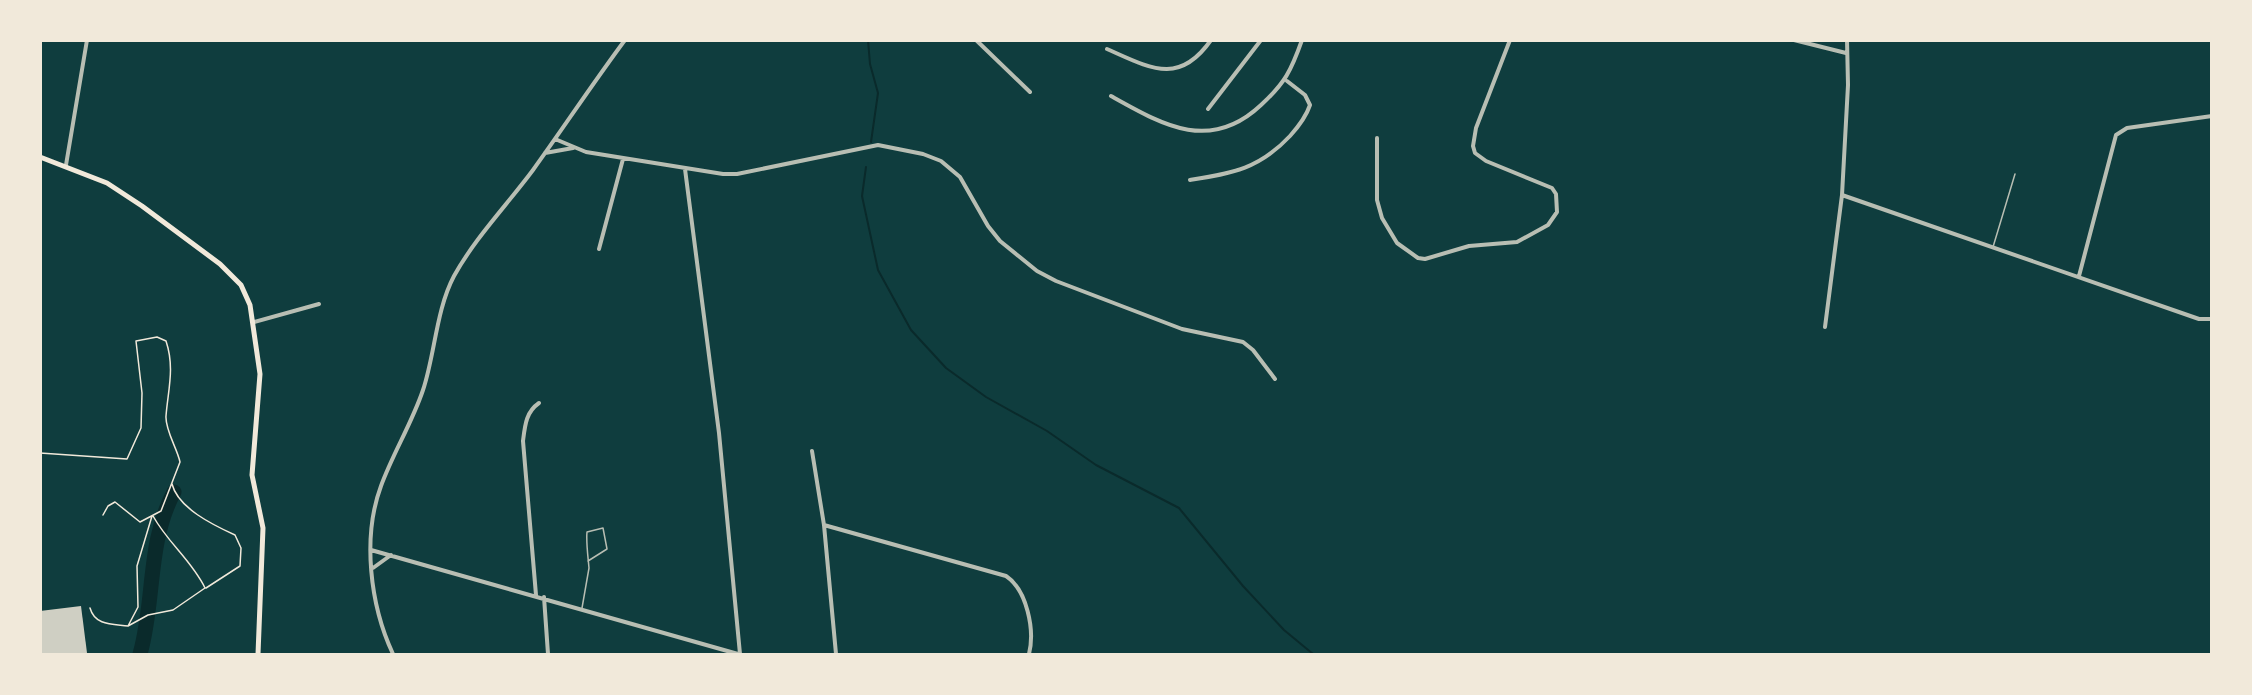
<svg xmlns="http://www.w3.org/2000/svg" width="2252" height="695" font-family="'DM Sans',sans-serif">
<rect width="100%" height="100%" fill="#0f3d3e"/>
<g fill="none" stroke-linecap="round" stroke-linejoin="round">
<path stroke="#0a2a2b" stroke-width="2" d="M868 40 870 64 878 93 871 142
M866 167 862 196 878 270 911 330 946 368 986 397 1047 431 1096 465 1179 508 1243 586 1284 630 1313 654"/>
<path stroke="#0a2a2b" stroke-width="15" d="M140 654C155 602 147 542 174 492"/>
</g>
<path fill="#cfcfc3" d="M81 606 87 653 40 654V611Z"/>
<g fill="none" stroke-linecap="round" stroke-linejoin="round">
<path stroke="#f1e9da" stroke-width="1.5" d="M40 453 127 459 141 428 142 393 136 341 157 337 166 341C175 368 168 390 166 416 165 430 177 448 180 462L161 511 140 522 115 502 108 506 103 515
M172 484C178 508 213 525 235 535L241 548 240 566 206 588
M90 608C95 626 113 624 128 626L138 607 137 566 152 516
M128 626 148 615 173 610 205 588C192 561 168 543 153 516"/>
<path stroke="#b8beb3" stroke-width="1.5" d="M1993 247 2015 174
M582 608 589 568C588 556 586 543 587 532L603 528 607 549 588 561"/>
<path stroke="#b8beb3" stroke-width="4" d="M976 40 1030 92
M1794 40 1846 53
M1107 49C1150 68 1179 86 1211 40
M1111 96C1163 125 1210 153 1261 105 1285 83 1291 71 1302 40
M1208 109 1261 40
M1377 138V200L1382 218 1397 243 1418 258 1425 259 1469 246 1517 242 1548 225 1557 212 1556 194 1552 188 1486 161 1475 153 1473 146 1476 128 1510 40
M555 139 586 152 723 174H737L878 145 923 154 941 161 960 177 988 226 1000 241 1037 271 1056 281 1182 329 1243 342 1253 350 1275 379
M545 153 573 148
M66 165 87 40
M685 169 719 433 740 654
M1190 180C1233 173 1259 169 1290 136 1299 126 1306 117 1310 105L1305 95 1287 81
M1842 195 2199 319H2212
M599 249 623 159
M2079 276 2116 135 2127 128 2212 116
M254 322 319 304
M1825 327 1842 195 1848 85 1847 40
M812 451 824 525 836 654
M824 525 1006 576C1027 590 1035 630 1029 654
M371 550 738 654
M373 568 391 555
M536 595 523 441C525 425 526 412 539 403
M544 597 548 654
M393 654C370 605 362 537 381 486 393 453 412 423 423 390 435 354 436 310 454 276 475 238 507 205 533 170 564 127 593 83 625 40"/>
<path stroke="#f1e9da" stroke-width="5" d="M40 157 107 183 142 206 220 264 241 285 250 305 260 374 252 475 263 528 258 654"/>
</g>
<rect width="2252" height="695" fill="none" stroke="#f1e9da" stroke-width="84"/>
</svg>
